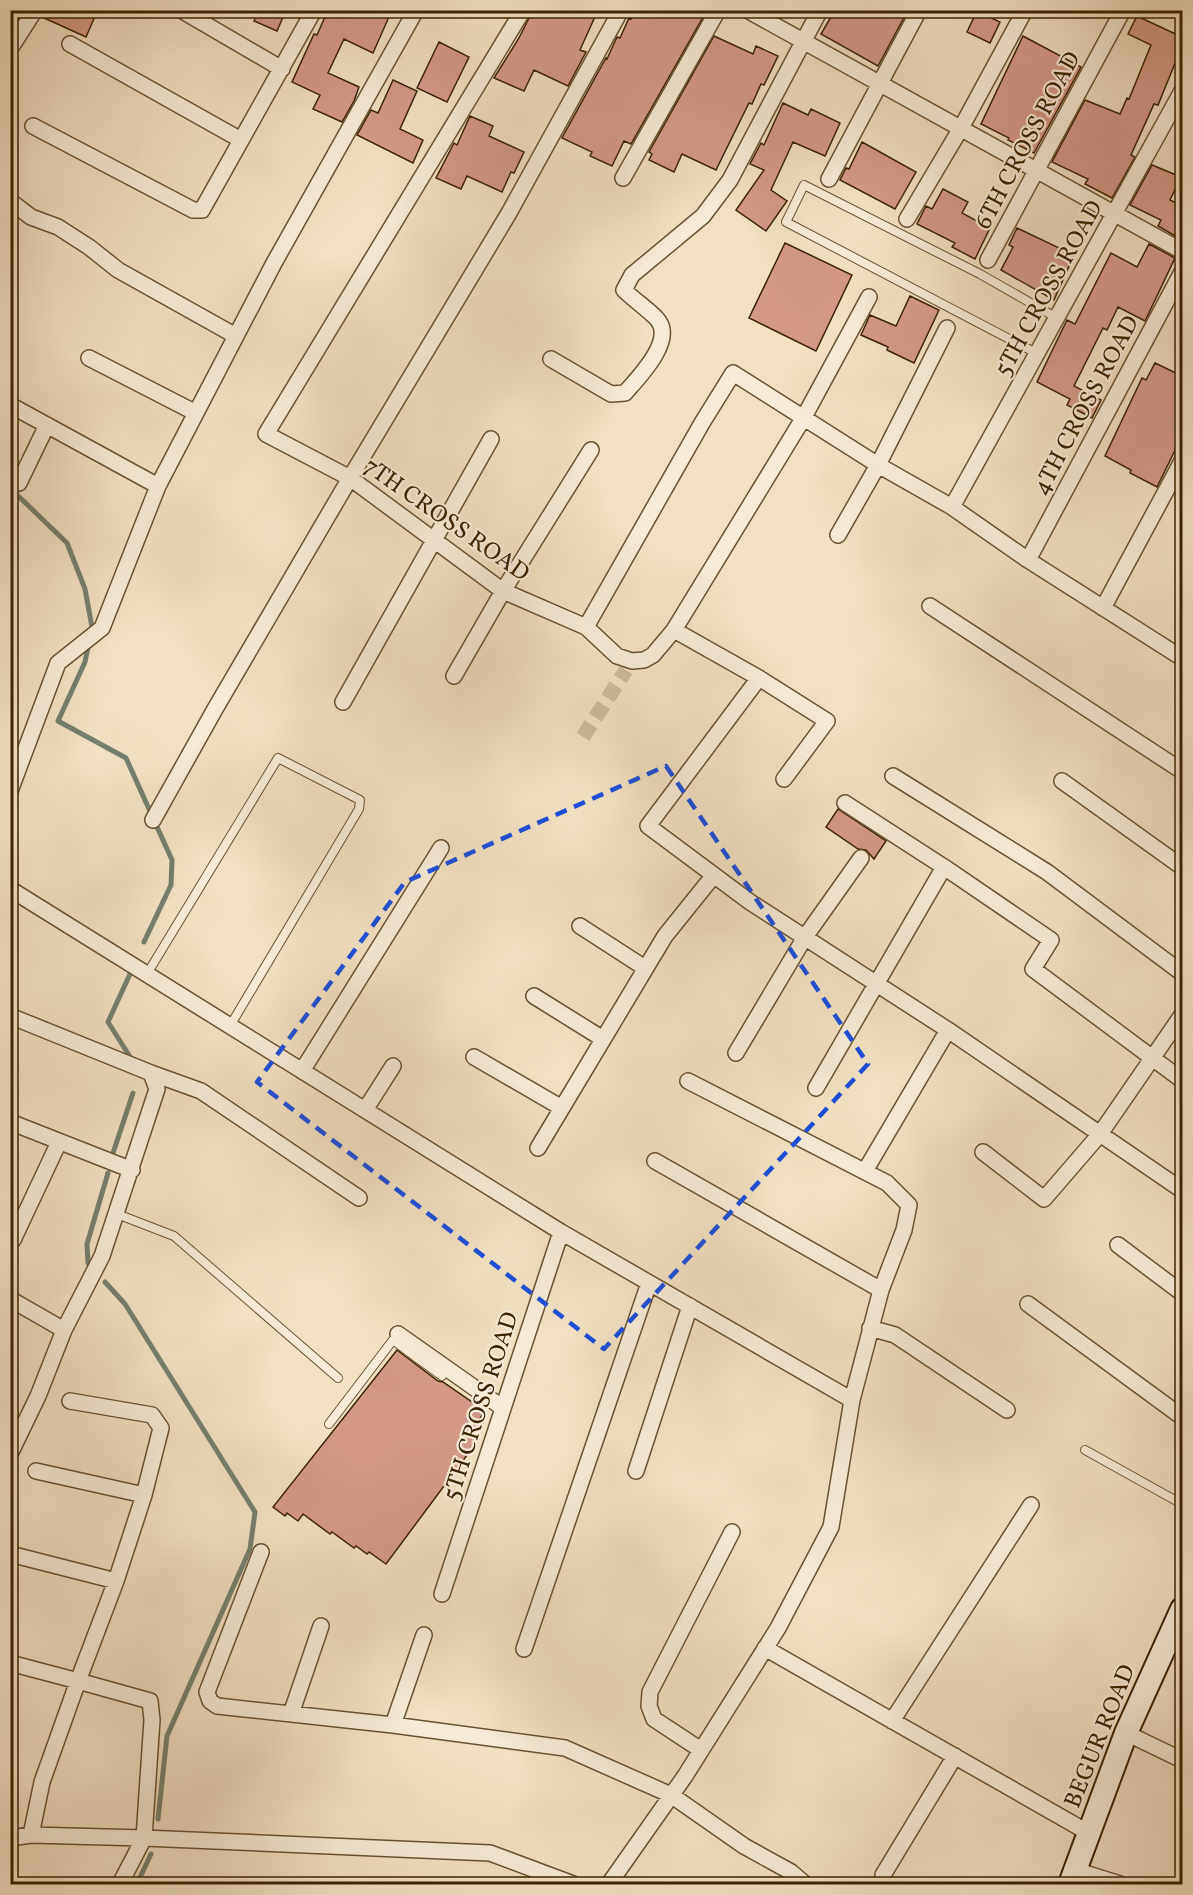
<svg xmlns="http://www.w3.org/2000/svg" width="1193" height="1895" font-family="Vollkorn,serif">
<rect width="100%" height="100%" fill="#f1e0c3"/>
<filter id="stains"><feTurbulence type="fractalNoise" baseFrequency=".00333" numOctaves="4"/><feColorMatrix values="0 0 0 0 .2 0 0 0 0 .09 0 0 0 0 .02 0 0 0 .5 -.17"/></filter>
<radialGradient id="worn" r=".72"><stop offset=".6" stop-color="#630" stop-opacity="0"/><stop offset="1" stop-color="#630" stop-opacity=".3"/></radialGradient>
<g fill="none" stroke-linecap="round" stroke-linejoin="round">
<path stroke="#747f6f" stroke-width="5" d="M10 488 67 543 85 589 92 627 91 633
M89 642 85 662 58 721 126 758 172 860 171 885 144 942
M130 974 108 1022 132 1060
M113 1153 133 1093
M88 1263 87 1244 108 1173
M105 1282 125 1304 255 1512 250 1549 167 1736 158 1819
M137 1884 151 1854"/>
</g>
<path fill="#d59888" stroke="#3a2301" stroke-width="1.5" d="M45 10H88L96 14 86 37 42 17Z
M259 10H286L277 31 254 21Z
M328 10H392L373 53 344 39 328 73 359 87 354 101 342 122 313 109 320 95 292 82 314 34 317 35Z
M533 10H598L580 50 586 52 568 86 534 70 524 91 494 78 519 38Z
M635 10H707L631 144 624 141 612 166 590 156 592 152 562 138 606 58 607 59 617 37 620 38 629 18 631 19Z
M835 10H908L878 66 821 34Z
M977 11 1000 22 990 43 967 32Z
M1137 16 1182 37V46L1158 105 1154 104 1131 155 1135 157 1112 198 1085 184 1088 179 1052 162 1085 100 1120 114 1127 98 1129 99 1151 45 1128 34Z
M714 36 753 54 756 46 778 56 764 85 761 84 752 104 749 103 716 170 682 154 674 172 649 160 652 154 649 152Z
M1023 36 1081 67 1034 153 1008 140 1009 138 981 124Z
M439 42 469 57 447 102 417 88Z
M393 80 417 91 400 129 423 140 413 163 357 135 371 110 378 113Z
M783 103 808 115 811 109 840 123 825 156 793 142 771 190 787 201 766 231 736 210 764 170 750 164 761 143 764 145Z
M470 116 493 126 489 136 524 152 514 173 511 172 502 192 467 176 461 189 436 178 454 143 457 145Z
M862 142 916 172 895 209 840 180 846 168 849 169Z
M1152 165 1181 177 1170 200 1182 206V240L1158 226 1161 220 1130 205Z
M943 189 968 202 962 213 990 228 975 259 952 247 955 243 917 224 926 206 932 209Z
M1017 228 1074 255 1054 300 1001 270 1013 247 1009 245Z
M785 243 852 275 816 351 749 318Z
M1149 244 1175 258 1145 321 1118 307 1107 330 1103 328 1074 386 1101 400 1092 418 1067 405 1070 399 1037 382 1067 320 1075 324 1111 253 1137 267Z
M910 296 939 310 914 363 887 350 888 347 861 335 870 315 896 326Z
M1155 363 1182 376V436L1157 487 1130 473 1131 470 1105 456 1142 378 1146 380Z
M838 809 886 841 874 859 866 850 858 849 826 827Z
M397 1350 438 1381 443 1382 485 1411 479 1420 483 1423 473 1435 479 1439 386 1564 369 1552 367 1554 356 1546 354 1548 332 1532 330 1534 303 1514 298 1521 287 1513 285 1516 273 1507Z"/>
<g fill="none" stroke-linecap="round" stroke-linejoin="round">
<path stroke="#ccba9c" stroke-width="15" stroke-dasharray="15 8" stroke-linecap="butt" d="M583 737 626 670"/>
<defs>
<path id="service" d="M1038 354 786 222 804 185 980 274 1057 318
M147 974 278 758 360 800 359 809 230 1026
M117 1214 174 1236 338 1378
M417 1358 442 1376 447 1369
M329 1424 393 1340 417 1358 422 1351
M1085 1450 1182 1504"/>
<path id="minor" d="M181 10 282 69
M523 10 266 434 350 478 503 591 586 627 617 656 632 661 644 660 653 655 674 630 804 417 869 297
M747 10 1182 251
M70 44 241 140
M10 49 35 10
M33 126 193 210H202L314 10
M623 178 718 10
M829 179 919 10
M10 201 31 217 58 227 89 247 118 270 236 336
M907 219 961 128 1025 10
M988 260 1123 10
M89 358 196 413
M551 359 611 394 625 393C638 378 676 340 657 319 649 310 634 300 624 290L632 275 703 216 730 180 820 10
M10 405 158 486
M19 483 47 425
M952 507 1182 91
M838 535 878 465 947 328
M1028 560 1182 272
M930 606 1182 771
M1103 608 1182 461
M586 627 702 423 733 373 878 465 952 507 1028 560 1182 658
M674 630 759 678 827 721 784 779
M454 676 503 591 591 450
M759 678 648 826 750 902 948 1030 1182 1190
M343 702 491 439
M893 776 1047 872 1182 973
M1062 781 1182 867
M10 791 58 663 102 628 158 486 274 263 416 10
M845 803 944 867 1051 940 1033 969 1182 1080
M153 820 215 709 350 478 509 213 621 10
M10 889 561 1232 852 1400
M580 926 645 968
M534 996 603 1039
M10 1016 151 1073 157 1089 102 1256 64 1330 38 1396 10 1454
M736 1053 805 937 861 858
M474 1057 562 1108
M302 1071 441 848
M151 1073 201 1091 359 1198
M816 1088 944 867
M365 1110 393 1066
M10 1122 132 1170
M538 1148 665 936 714 875
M983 1152 1044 1199 1100 1134 1182 1015
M655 1161 881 1290
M865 1171 948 1030
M13 1240 59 1142
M1118 1245 1182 1293
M10 1299 64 1330
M1028 1304 1182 1417
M870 1328 895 1335 1007 1410
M398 1334 503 1408
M36 1471 144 1495
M636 1471 690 1306
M261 1552 207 1692 210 1701 217 1706 393 1725 565 1748 671 1795 744 1846 791 1872 805 1884
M10 1554 116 1581
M442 1594 561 1232
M765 1648 1089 1833
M524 1649 649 1283
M10 1663 78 1681 116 1581 144 1495 161 1428 152 1415 70 1401
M291 1714 321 1626
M892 1721 1031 1505
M393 1725 424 1635
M1126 1733 1182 1760
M701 1750 654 1719 649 1706 650 1692 732 1532
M31 1835 42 1782 78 1681 150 1701 152 1720 144 1838 120 1884
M10 1838 31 1835 144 1838 490 1853 573 1884
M1075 1870 1120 1884
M883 1875 955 1756
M609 1884 685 1776 778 1628 831 1527 852 1400 881 1290 904 1230 909 1205 887 1183 688 1081"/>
<path id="secondary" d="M1070 1884 1126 1733 1182 1609"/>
</defs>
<use href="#service" stroke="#685232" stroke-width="10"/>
<use href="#minor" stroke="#685232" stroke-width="18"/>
<use href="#secondary" stroke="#3a2301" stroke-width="26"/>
<use href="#service" stroke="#f6ebd8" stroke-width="8"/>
<use href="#minor" stroke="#f6ebd8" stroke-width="15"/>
<use href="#secondary" stroke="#f6ebd8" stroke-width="22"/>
</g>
<path fill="none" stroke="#1d4ed8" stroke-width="4.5" stroke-dasharray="12 8" stroke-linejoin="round" d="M666 766 868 1064 604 1349 257 1082 405 882Z"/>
<g text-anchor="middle" stroke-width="4.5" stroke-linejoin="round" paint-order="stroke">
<g font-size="24" fill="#3a2301" stroke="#f6ebd8">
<text transform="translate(1027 140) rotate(-62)" y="8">6TH CROSS ROAD</text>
<text transform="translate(1048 288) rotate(-61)" y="8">5TH CROSS ROAD</text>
<text transform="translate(1085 405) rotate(-62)" y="8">4TH CROSS ROAD</text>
<text transform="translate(447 519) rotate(35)" y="8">7TH CROSS ROAD</text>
<text transform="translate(480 1406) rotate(-72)" y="8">5TH CROSS ROAD</text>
<text transform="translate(1099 1736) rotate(-68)" y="8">BEGUR ROAD</text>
</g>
</g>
<rect width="1193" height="1895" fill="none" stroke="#f1e0c3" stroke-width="36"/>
<rect x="12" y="12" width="1169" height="1871" fill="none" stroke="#3a2301" stroke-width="3"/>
<rect x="18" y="18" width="1157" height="1859" fill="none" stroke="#3a2301" stroke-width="1.5"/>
<rect width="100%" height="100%" filter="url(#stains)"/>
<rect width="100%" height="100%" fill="url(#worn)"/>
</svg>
